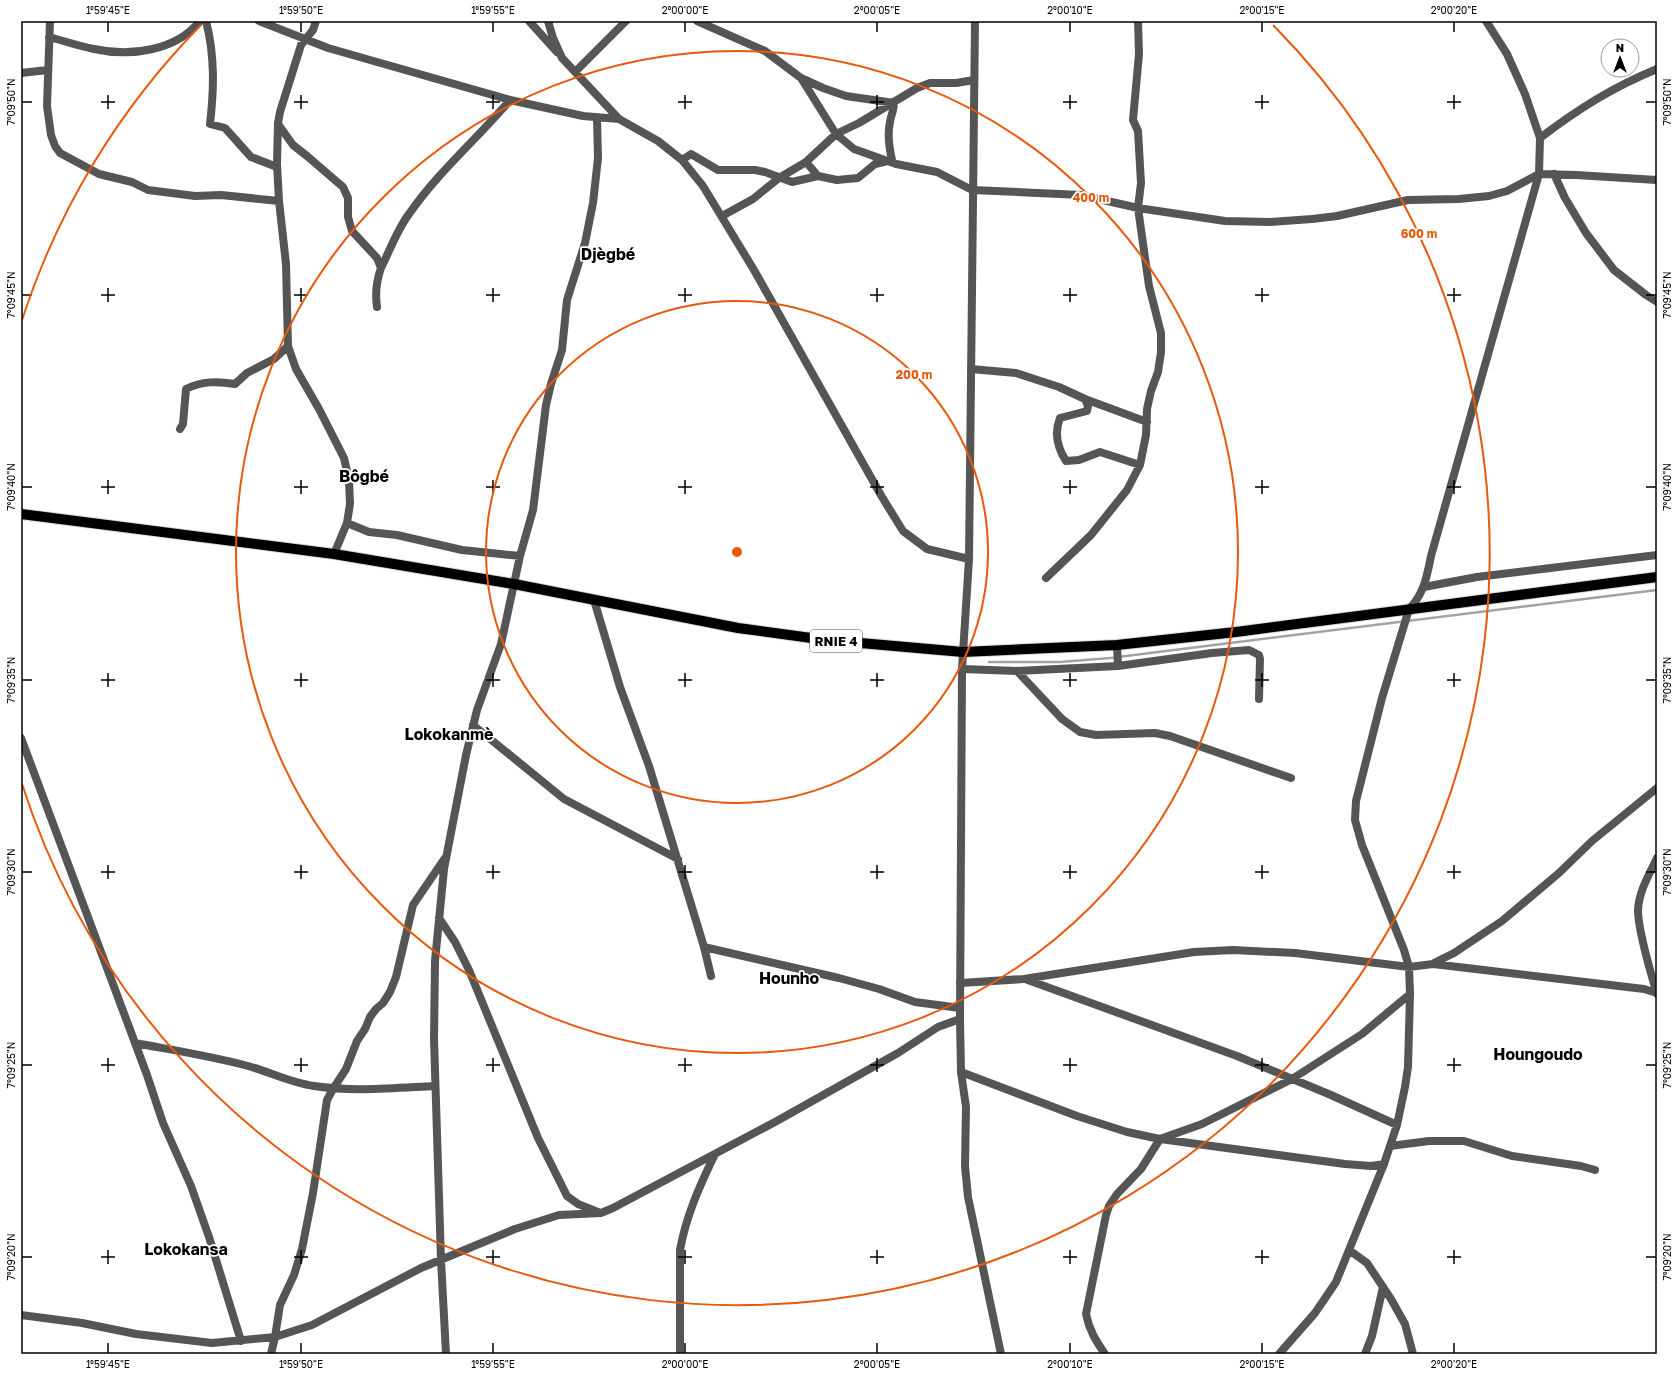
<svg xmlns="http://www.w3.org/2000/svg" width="1678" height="1375" font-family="'Golos Text',sans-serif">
<rect width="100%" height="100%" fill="#fff"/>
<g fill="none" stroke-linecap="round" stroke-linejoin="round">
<path stroke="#a3a3a3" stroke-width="2.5" d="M989 662H1060L1110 658 1657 590"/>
<defs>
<path id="primary" d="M21 514 334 554 514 584 738 628 826 640 963 652 1117 645 1236 632 1657 577"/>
</defs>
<use href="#primary" stroke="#dbdbdb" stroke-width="12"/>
<path stroke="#555" stroke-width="8" d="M50 21 47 106 51 135 55 146 60 153 99 174 132 182 148 190 195 196 221 195 279 201
M206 21C215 56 214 89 210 124L225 128 251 157 277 167
M259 21 328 48 510 100 583 116 619 119
M316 21 313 30 301 45 280 112 278 123 277 164 279 201 286 264 288 346 296 369 319 409 344 458 349 480 350 504 347 523 334 554
M529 21 557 52
M548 21 553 38 562 58 619 119 658 141 682 160 703 186 754 270 882 497 903 531 927 549 969 559
M49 37C64 41 79 46 94 49 130 57 176 51 200 21
M575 72 626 21
M21 73 48 70
M801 78 836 134 854 149 896 164 937 172 972 190 1081 195 1138 208 1225 221 1270 222 1312 219 1337 216 1408 200 1459 199 1489 196 1507 191 1539 174 1576 175 1657 180
M278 124 293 145 307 156 343 187 348 198V217L352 231 377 258 381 268C376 282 375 293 377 307
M1540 138C1578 109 1613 87 1657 69
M682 160 691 154 718 170H755L765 172 792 182 818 176 837 180 858 178 875 164 892 160C889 147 887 135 890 122 891 115 894 110 894 103L846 96 823 88 801 78 765 51 697 21
M806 162 818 176
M1554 174 1565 198 1586 233 1614 270 1646 295 1657 302
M722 216 753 199 779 178 806 162 836 134 859 123 917 88 930 83H956L974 80
M381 268C390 250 397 230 409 214 438 172 477 139 510 100
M971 369 1016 373 1059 387 1085 399 1147 422
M1085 399 1088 406 1087 411 1060 418C1054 433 1057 447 1066 461L1079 460 1100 452 1140 465
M180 429 183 424 186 389C202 381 217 381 235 384L247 373 274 359 288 346
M347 523 369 532 397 535 462 550 520 556
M1046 578 1091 535 1127 490 1140 465 1146 435 1147 409 1151 391 1158 372 1161 352V333L1149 286 1138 208 1141 183 1138 131 1133 120 1139 54 1138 21
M1424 587 1477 577 1657 555
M594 600 620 687 649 766 704 947 711 976
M1117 645 1118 666
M962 669 1017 671 1118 666 1212 653 1249 650 1259 655 1260 659 1259 699
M1017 671 1062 719 1080 732 1096 735 1155 733 1170 736 1291 778
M473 725 564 799 678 859
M21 738 147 1075 163 1123 191 1186 209 1237 241 1341
M1657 858C1649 875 1639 891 1638 910 1638 930 1651 974 1657 994
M439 918 455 942 469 970 538 1138 567 1196 578 1204 598 1212
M704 947 839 978 879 989 915 1002 960 1008
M1434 963 1454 953 1502 921 1559 873 1592 841 1657 788
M1025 979 1237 1056 1331 1095 1397 1125
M960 983 1024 979 1194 952 1233 950 1295 953 1409 967 1433 964 1644 989 1657 993
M135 1043C172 1050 211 1056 248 1066 270 1072 291 1083 314 1086 354 1092 395 1088 435 1086
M961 1072 1077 1116 1127 1132 1160 1139 1345 1164 1371 1166 1384 1164
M1390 1146 1429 1141H1464L1512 1156 1581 1166 1595 1170
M1349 1250 1367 1263 1391 1299 1405 1324 1413 1354
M21 1315 82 1323 136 1334 212 1343 275 1337 312 1325 421 1268 515 1229 559 1215 601 1213 613 1208 775 1122 898 1053 938 1027 960 1019
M271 1354 275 1337 280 1305 294 1275 302 1249 313 1193 327 1100 333 1089 346 1069 357 1041 365 1029 370 1017 376 1009 383 1003 390 992 396 977 413 905 445 858
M446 1354 441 1260 434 1039 435 961 444 869 466 755 477 710 501 644 520 556 533 510 546 405 551 384 562 350 567 300 585 243 593 203 598 158 597 118
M680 1354V1250C686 1216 700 1185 715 1154
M1105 1354C1096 1341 1089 1330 1086 1314L1106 1215 1109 1206 1117 1194 1141 1169 1160 1139 1202 1124 1292 1079 1362 1034 1410 994
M1279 1354 1315 1313 1336 1282 1384 1164 1397 1125 1405 1087 1408 1067 1410 994 1409 967 1404 950 1362 845 1355 820 1356 801 1382 698 1409 609C1424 594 1427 576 1431 556L1539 174 1540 138 1525 94 1507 54 1486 21
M1365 1354 1372 1336 1383 1287"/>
<path stroke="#555" stroke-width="8" d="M975 21 969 559 962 669 960 1019 961 1072 966 1107 965 1166 968 1197 1001 1354"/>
<use href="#primary" stroke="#000" stroke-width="10"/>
</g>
<path fill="none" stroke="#000" stroke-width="1.5" d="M108 22V32M301 22V32M493 22V32M685 22V32M877 22V32M1070 22V32M1262 22V32M1454 22V32M108 95V109M301 95V109M493 95V109M685 95V109M877 95V109M1070 95V109M1262 95V109M1454 95V109M22 102H32M101 102H115M294 102H308M486 102H500M678 102H692M870 102H884M1063 102H1077M1255 102H1269M1447 102H1461M1646 102H1656M108 288V302M301 288V302M493 288V302M685 288V302M877 288V302M1070 288V302M1262 288V302M1454 288V302M22 295H32M101 295H115M294 295H308M486 295H500M678 295H692M870 295H884M1063 295H1077M1255 295H1269M1447 295H1461M1646 295H1656M108 480V494M301 480V494M493 480V494M685 480V494M877 480V494M1070 480V494M1262 480V494M1454 480V494M22 487H32M101 487H115M294 487H308M486 487H500M678 487H692M870 487H884M1063 487H1077M1255 487H1269M1447 487H1461M1646 487H1656M108 673V687M301 673V687M493 673V687M685 673V687M877 673V687M1070 673V687M1262 673V687M1454 673V687M22 680H32M101 680H115M294 680H308M486 680H500M678 680H692M870 680H884M1063 680H1077M1255 680H1269M1447 680H1461M1646 680H1656M108 865V879M301 865V879M493 865V879M685 865V879M877 865V879M1070 865V879M1262 865V879M1454 865V879M22 872H32M101 872H115M294 872H308M486 872H500M678 872H692M870 872H884M1063 872H1077M1255 872H1269M1447 872H1461M1646 872H1656M108 1058V1072M301 1058V1072M493 1058V1072M685 1058V1072M877 1058V1072M1070 1058V1072M1262 1058V1072M1454 1058V1072M22 1065H32M101 1065H115M294 1065H308M486 1065H500M678 1065H692M870 1065H884M1063 1065H1077M1255 1065H1269M1447 1065H1461M1646 1065H1656M108 1250V1264M301 1250V1264M493 1250V1264M685 1250V1264M877 1250V1264M1070 1250V1264M1262 1250V1264M1454 1250V1264M22 1257H32M101 1257H115M294 1257H308M486 1257H500M678 1257H692M870 1257H884M1063 1257H1077M1255 1257H1269M1447 1257H1461M1646 1257H1656M108 1343V1353M301 1343V1353M493 1343V1353M685 1343V1353M877 1343V1353M1070 1343V1353M1262 1343V1353M1454 1343V1353"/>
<g fill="none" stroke="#e8590c" stroke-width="2">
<circle cx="737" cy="552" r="251"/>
<circle cx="737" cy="552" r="501"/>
<path d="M22 320A752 752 0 0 1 201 25M1273 25A752 752 0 1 1 22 784"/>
</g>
<g text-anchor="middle" stroke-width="3.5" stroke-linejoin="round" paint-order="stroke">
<rect fill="#fff" stroke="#4c4c4c" stroke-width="1" x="810" y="630" width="52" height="22" rx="3"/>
<g font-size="13" font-weight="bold" fill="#000">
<text x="836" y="646">RNIE 4</text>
</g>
<g font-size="16" font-weight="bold" fill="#000" stroke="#fff">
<text x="608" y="260">Djègbé</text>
<text x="364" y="482">Bôgbé</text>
<text x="449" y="740">Lokokanmè</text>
<text x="789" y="984">Hounho</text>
<text x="1538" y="1060">Houngoudo</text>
<text x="186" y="1255">Lokokansa</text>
</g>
</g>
<circle cx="737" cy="552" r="6" fill="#e8590c" stroke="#fff" stroke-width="2"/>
<g font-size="12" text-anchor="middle" font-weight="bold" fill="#e8590c" stroke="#fff" stroke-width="3.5" stroke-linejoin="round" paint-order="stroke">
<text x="1091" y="202">400 m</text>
<text x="1419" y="238">600 m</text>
<text x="914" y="379">200 m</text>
</g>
<rect width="1678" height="1375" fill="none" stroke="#ffffff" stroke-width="44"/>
<g transform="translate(1620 58)"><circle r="19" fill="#ffffff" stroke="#999999"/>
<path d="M0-3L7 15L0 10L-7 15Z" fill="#000000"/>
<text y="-6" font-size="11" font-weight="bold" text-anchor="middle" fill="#000000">N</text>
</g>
<rect x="22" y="22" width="1634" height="1331" fill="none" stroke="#000" stroke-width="1.5"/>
<g font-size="10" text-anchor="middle" fill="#000">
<text x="108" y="14">1°59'45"E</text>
<text x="301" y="14">1°59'50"E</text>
<text x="493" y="14">1°59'55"E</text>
<text x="685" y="14">2°00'00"E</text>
<text x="877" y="14">2°00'05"E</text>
<text x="1070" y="14">2°00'10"E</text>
<text x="1262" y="14">2°00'15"E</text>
<text x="1454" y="14">2°00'20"E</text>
<text transform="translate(11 102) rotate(-90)" y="4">7°09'50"N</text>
<text transform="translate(1667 102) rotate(-90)" y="4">7°09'50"N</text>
<text transform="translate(11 295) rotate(-90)" y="4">7°09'45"N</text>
<text transform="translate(1667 295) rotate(-90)" y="4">7°09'45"N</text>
<text transform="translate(11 487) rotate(-90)" y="4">7°09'40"N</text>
<text transform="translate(1667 487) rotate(-90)" y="4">7°09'40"N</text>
<text transform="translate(11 680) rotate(-90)" y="4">7°09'35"N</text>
<text transform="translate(1667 680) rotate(-90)" y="4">7°09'35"N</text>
<text transform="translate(11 872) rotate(-90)" y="4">7°09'30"N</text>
<text transform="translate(1667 872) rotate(-90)" y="4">7°09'30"N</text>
<text transform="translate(11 1065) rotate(-90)" y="4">7°09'25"N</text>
<text transform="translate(1667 1065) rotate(-90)" y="4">7°09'25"N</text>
<text transform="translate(11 1257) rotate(-90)" y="4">7°09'20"N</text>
<text transform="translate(1667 1257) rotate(-90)" y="4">7°09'20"N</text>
<text x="108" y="1368">1°59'45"E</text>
<text x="301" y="1368">1°59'50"E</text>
<text x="493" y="1368">1°59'55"E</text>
<text x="685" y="1368">2°00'00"E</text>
<text x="877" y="1368">2°00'05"E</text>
<text x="1070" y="1368">2°00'10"E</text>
<text x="1262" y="1368">2°00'15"E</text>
<text x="1454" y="1368">2°00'20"E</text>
</g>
</svg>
